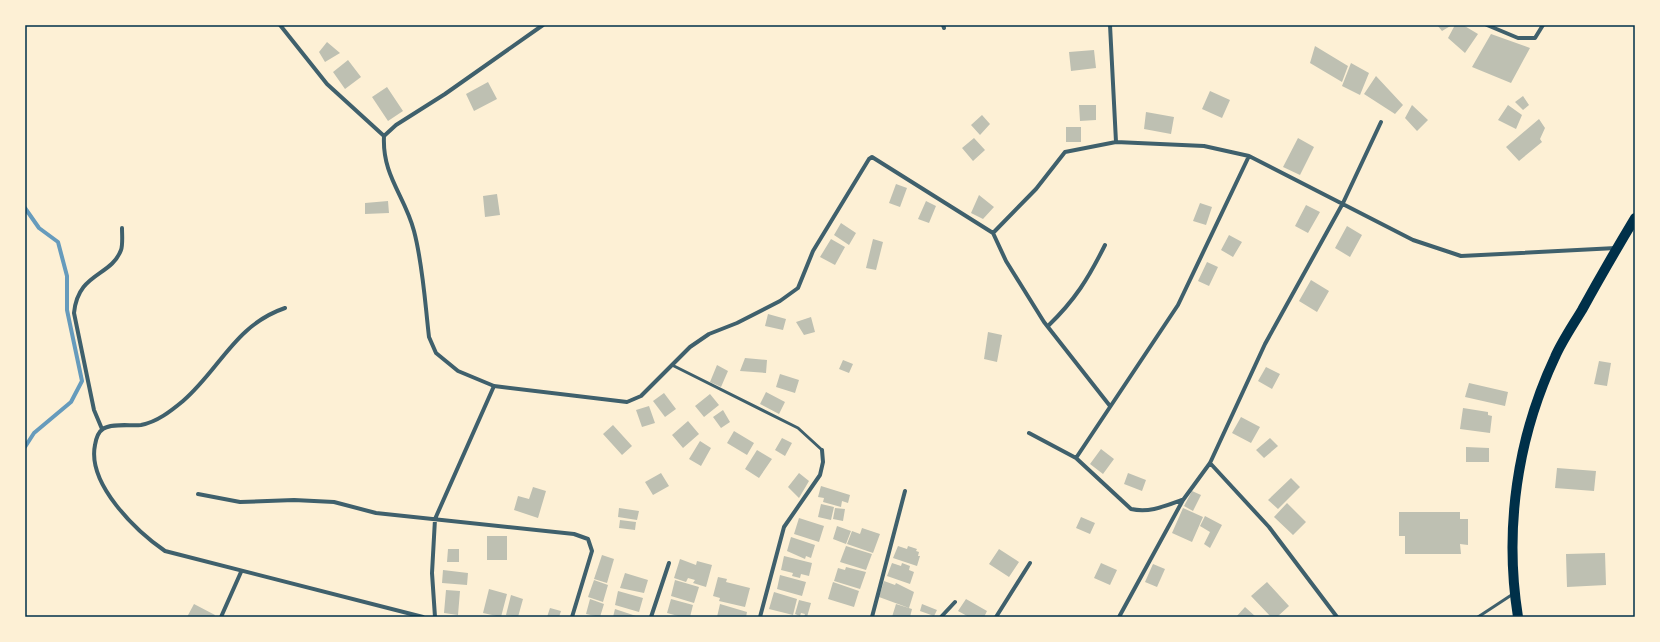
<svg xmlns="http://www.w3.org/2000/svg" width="1660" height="642" font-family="Raleway,sans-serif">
<rect width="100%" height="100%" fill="#fdf0d5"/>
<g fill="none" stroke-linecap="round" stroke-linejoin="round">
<path stroke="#669bbc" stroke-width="4" d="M25 208 39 228 58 242 67 276V310L82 381 71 402 34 433 25 447"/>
</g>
<path fill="#bec0b2" d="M1437 25H1452L1442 31Z
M1455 25H1463L1478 34 1465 53 1448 38Z
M1491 34 1530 48 1511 83 1472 67Z
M327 42 340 53 325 62 319 52Z
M1315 46 1348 66 1342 82 1310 63Z
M1094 50 1096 68 1071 71 1069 52Z
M348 60 361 77 345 89 333 72Z
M1351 63 1369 73 1360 95 1342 86Z
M1376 76 1403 105 1395 114 1364 94Z
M488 82 497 99 474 111 466 94Z
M387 87 403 111 388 121 372 97Z
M1210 91 1230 100 1222 118 1202 109Z
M1523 96 1529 105 1523 110 1515 102Z
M1079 105H1096V120L1080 121Z
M1412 105 1428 120 1417 131 1405 118Z
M1508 105 1522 115 1516 129 1498 120Z
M1146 112 1174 117 1171 134 1144 129Z
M982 115 990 124 980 135 971 125Z
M1539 119 1545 128 1540 139 1542 142 1519 161 1506 147Z
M1066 127H1081V142H1066Z
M974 138 985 150 973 161 962 148Z
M1298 138 1314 147 1300 175 1283 167Z
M896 184 907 188 900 207 889 203Z
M497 194 500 215 485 217 483 196Z
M979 195 994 207 983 219 971 213Z
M388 201 389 213 365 214V203Z
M926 201 936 206 929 223 918 219Z
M1200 203 1212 207 1206 225 1193 221Z
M1306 205 1320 212 1308 233 1295 226Z
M841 223 856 233 849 245 834 235Z
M1347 226 1362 235 1350 257 1335 248Z
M1229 235 1242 242 1233 257 1221 250Z
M831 239 845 247 835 265 820 257Z
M873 239 883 242 876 270 866 268Z
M1207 262 1218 267 1209 286 1198 281Z
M1311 280 1329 291 1317 312 1299 301Z
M768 314 786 319 783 330 765 326Z
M811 317 815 332 804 335 796 322Z
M988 332 1002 335 997 362 984 359Z
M745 358 767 360 766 373 740 371Z
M843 360 853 364 849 373 839 369Z
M1599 361 1611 363 1607 386 1594 384Z
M717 365 728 371 721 387 710 382Z
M1266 367 1280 374 1272 389 1258 381Z
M780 374 799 380 795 393 776 387Z
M1469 383 1508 392 1505 406 1465 397Z
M766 392 785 402 779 414 760 404Z
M664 393 676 409 665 417 653 401Z
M710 394 719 405 704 417 695 406Z
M649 406 655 423 642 427 636 410Z
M1463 408 1488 412V415L1492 416 1490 433 1460 429Z
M723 410 730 422 721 428 713 417Z
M1241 417 1260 427 1251 443 1232 433Z
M688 421 699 434 683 448 672 435Z
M613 425 632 446 622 455 603 434Z
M734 431 754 443 747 455 727 443Z
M782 438 792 443 785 456 775 450Z
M1270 438 1278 446 1264 458 1256 450Z
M700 441 711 448 701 466 689 459Z
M1466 447 1489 448V462H1466Z
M1101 449 1114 459 1103 474 1090 464Z
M757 450 772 459 759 478 745 469Z
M1557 468 1596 471 1594 491 1555 488Z
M661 473 669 486 653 495 645 482Z
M799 473 809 481 799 498 788 487Z
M1128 473 1146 480 1142 491 1124 484Z
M1291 478 1300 487 1278 509 1268 500Z
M821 486 850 495 848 503 842 501 841 507 823 502 824 498 818 497Z
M533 487 546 491 538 518 514 510 518 496 529 499Z
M1192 491 1201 495 1193 511 1184 506Z
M1287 503 1306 522 1293 535 1274 517Z
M821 504 834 507 831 520 818 517Z
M619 508 639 511 637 520 618 517Z
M835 508 845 509 843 521 833 519Z
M1183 508 1203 517 1192 542 1172 533Z
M1399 512H1460V519H1468V545L1460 544 1461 554H1405V536H1399Z
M1205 516 1222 525 1210 548 1204 544 1210 532 1200 526Z
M1081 517 1095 523 1090 534 1076 528Z
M799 518 824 526 819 542 794 534Z
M620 520 636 522 635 530 619 528Z
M837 526 851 531 846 544 833 539Z
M862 528 880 534 873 553 847 544 852 531 860 534Z
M487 536H507V560H487Z
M791 537 815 545 811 558 806 556 805 559 787 551Z
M846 546 872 554 866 570 840 562Z
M898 546 907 549 908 546 917 549 916 551 919 552 918 556H920L917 566 893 558Z
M448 549H459V562H447Z
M999 549 1019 562 1009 577 989 564Z
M1605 553 1606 585 1567 587 1566 554Z
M602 555 614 559 607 583 594 579Z
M784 556 812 563 809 576 801 574 800 578 792 576 793 573 781 570Z
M680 559 696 565 697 561 712 565 706 587 693 583 695 580 688 578 686 582 674 578Z
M892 563 901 566 902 563 910 566 909 570 914 572 910 584 887 576Z
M1101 563 1117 570 1110 585 1094 578Z
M1153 564 1165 569 1157 587 1145 582Z
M846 567 866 572 860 589 834 581 838 568 845 570Z
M443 570 468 573 467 585 442 583Z
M625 573 648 580 644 593 620 588Z
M780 575 806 582 802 596 777 589Z
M718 577 727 579 726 582 750 588 745 607 719 601 720 598 713 596Z
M594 580 608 585 603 602 588 597Z
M675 580 699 587 694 603 671 596Z
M884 581 895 585 896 583 914 592 909 608 879 597Z
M833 582 859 591 854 607 828 599Z
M1267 582 1289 606 1277 617H1271L1251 596Z
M489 589 507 594 501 617 483 613Z
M446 590 460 591 458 615 444 613Z
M618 591 643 598 639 612 615 605Z
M774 592 797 599 793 615 769 609Z
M511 595 523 599 518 617 506 615Z
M590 599 604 604 600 617 586 614Z
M671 599 693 605 690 617H682L667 613Z
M966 599 987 611 984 617H969L958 611Z
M799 600 811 603 807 617H804L805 614 801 613 800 616 795 614Z
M194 604 215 615 214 617H187Z
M720 604 747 612 746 617H717Z
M896 604 912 609 910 617H892Z
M922 604 937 610 934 616 920 611Z
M1245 607 1256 617H1236Z
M550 608 561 611 559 617H547Z
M615 609 639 617H613Z"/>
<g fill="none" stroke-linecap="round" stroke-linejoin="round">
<path stroke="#3f606c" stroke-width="3" d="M672 365 798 428 822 450
M1478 617 1513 594"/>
<path stroke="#3f606c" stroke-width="4" d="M280 25 327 84 384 136
M543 25 445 94 396 125 384 136C382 176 405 196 414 231 423 265 425 303 429 337L436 353 458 371 494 386 627 402 641 396 690 347 709 334 737 323 780 301 798 288 813 251 869 159 872 157 993 233 1006 261 1044 322 1110 406
M943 25 944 28
M1110 25 1116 142
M1487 25 1518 38H1535L1543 25
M993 233 1036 189 1065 152 1116 142 1204 146 1249 156 1413 240 1461 256 1616 248
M285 308C235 325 220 369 183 401 171 411 157 422 141 425 131 426 110 423 103 429 98 432 96 439 95 445 87 484 136 531 165 551L423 617
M1048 326C1075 300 1088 279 1105 245
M102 429 94 410 74 313C78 272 111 277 121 250 123 245 122 235 122 228
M1029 433 1076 458 1131 509C1150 513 1165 506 1182 500
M1076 458 1178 305 1249 156
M1210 463 1269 527 1337 617
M198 494 240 502 294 500 334 502 376 513 574 534 588 539 592 551 572 617
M221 617 241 572
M435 617 432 573 435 519 494 386
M651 617 669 563
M760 617 784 527 820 475 823 462 822 450
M872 617 905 491
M941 617 955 602
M996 617 1030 563
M1119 617 1183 500 1210 463 1265 344 1343 203 1381 122"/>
<path stroke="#003049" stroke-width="10" d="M1518 617C1504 529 1517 438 1555 357 1562 341 1573 325 1582 310 1599 279 1617 248 1635 218"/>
</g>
<rect width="1660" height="642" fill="none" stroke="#fdf0d5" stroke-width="52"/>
<rect x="26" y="26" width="1608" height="590" fill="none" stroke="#003049" stroke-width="1.5"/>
</svg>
